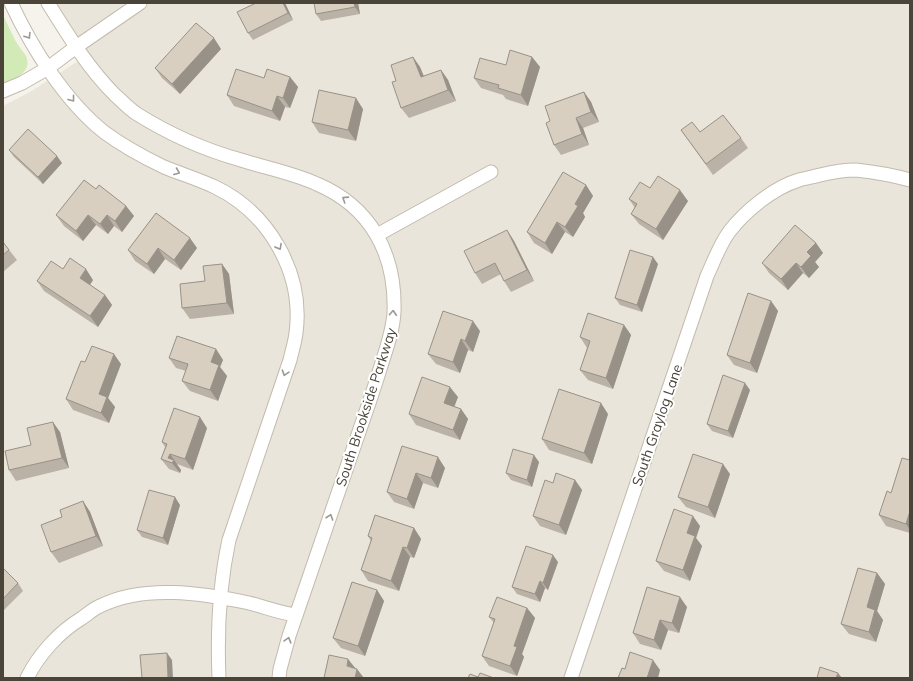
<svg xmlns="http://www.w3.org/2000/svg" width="913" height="681" font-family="Mulish,sans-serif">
<rect width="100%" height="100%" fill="#f6f3ec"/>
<path fill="#eae5da" d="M55 3H910V678H3V106L30 92 89 54Z"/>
<path fill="#d2eab5" d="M3 15C7 23 11 32 15 40 18 46 23 51 26 56 33 72 15 79 3 83Z"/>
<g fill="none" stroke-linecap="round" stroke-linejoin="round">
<defs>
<path id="minor" d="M11 3C32 48 65 101 104 132 123 146 143 157 164 167 181 174 198 179 215 187 269 213 304 273 296 333 295 342 292 351 290 360L229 540C219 586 217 631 219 678
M48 3C68 35 88 68 115 95 122 101 129 109 137 114 169 134 205 150 241 160 266 168 293 173 317 184 371 207 396 254 394 312 393 331 386 350 380 369 374 389 367 409 360 429 337 498 313 567 289 636L280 669 279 678
M3 91 22 83 48 68 76 47 140 3
M377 235 491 172
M27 678C39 654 59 632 82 618 88 614 93 609 100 606 144 584 202 593 249 603 265 607 280 613 296 615
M571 678 707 276C714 261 719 246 729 232 745 211 773 188 799 180 806 178 813 177 820 175 832 172 844 170 856 170 874 172 892 175 910 180"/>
</defs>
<use href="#minor" stroke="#c2bbae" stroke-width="15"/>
<use href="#minor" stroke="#fff" stroke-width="13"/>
</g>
<path fill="#bab2a6" d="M256 3H285L293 20 253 40 248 33Z
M358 3 360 14 321 21 316 14Z
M221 49 180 94 162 78 155 68Z
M413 57 420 67 424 76 441 70 448 80 456 101 409 118 401 108 396 81Z
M532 57 540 67 528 106 506 99 503 95 481 88 474 78 506 65Z
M290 77 298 87 290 108 285 107 280 121 234 106 227 95 264 78Z
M584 92 591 102 599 122 583 128 589 145 561 155 554 145 550 121Z
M363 109 356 141 319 133 312 122Z
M681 130 741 138 748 148 713 175Z
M9 150 62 163 43 184 14 157Z
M586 185 593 196 583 213 585 217 573 237 565 232 552 254 534 243 527 232Z
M650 188 688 201 663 240 639 224 631 214 635 208 629 199Z
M96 189 126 206 134 216 122 232 114 226 108 234 96 225 83 241 64 226 56 215Z
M156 213 197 248 181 270 165 259 154 274 135 261 128 250Z
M507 230 514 241 534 281 511 292 504 281 501 274 482 284 475 273Z
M3 242 17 260 3 272Z
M816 243 823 253 815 262 819 267 809 278 803 273 788 290 769 273 762 263Z
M222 264 229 274 234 314 190 319 182 308Z
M658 264 642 312 620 305 615 298Z
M93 280 90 285 105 295 112 305 98 327 44 291 37 281Z
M771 301 778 311 757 373 734 365 727 355Z
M624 325 631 335 613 389 588 380 580 370 587 348 580 337Z
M480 331 473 352 468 350 460 373 436 364 428 354Z
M216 349 223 360 220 367 227 376 218 401 190 391 182 381 186 371 176 368 169 358Z
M85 362 121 364 108 398 115 407 109 423 73 410 66 399Z
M750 390 733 438 712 431 707 424Z
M458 397 454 406 461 409 468 419 460 440 416 425 409 414Z
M608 414 592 464 549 450 542 439Z
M207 428 193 470 177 464 181 470 180 473 169 469 161 459 165 447 162 442Z
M60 432 69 468 16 481 9 470 31 445Z
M402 446 445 468 438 488 423 483 414 509 394 502 387 492Z
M910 460V533L886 526 879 515Z
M539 462 532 487 511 480 506 473Z
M730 474 715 518 686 507 678 497Z
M575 480 582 490 566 535 540 526 533 516 553 483Z
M83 501 90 512 103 546 59 563 51 552 62 517Z
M180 505 168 545 142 537 137 530Z
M700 526 696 538 702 546 690 581 664 571 656 561Z
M414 528 421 539 414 558 410 557 399 591 368 581 361 570 371 541 368 536Z
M558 562 548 590 545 588 540 602 517 594 512 587Z
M3 568 18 583 23 591 3 611Z
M877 573 885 584 877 611 883 620 876 642 849 634 841 624Z
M647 587 687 607 679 633 668 630 661 650 640 644 633 633Z
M377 590 384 601 365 656 341 648 333 638Z
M527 608 535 618 522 654 524 657 517 676 489 666 482 656 494 623 489 617Z"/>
<path fill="#979187" d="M283 3H285L293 20 288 13Z
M354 3H358L360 14 355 7Z
M214 38 221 49 180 94 172 84Z
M413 57 420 67 428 88 421 77Z
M532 57 540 67 528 106 521 95Z
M441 70 448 80 456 101 448 90Z
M290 77 298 87 290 108 283 98Z
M584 92 591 102 599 122 591 112Z
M277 96 285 107 280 121 272 111Z
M356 98 363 109 356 141 348 130Z
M576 118 583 128 589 145 582 134Z
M57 156 62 163 43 184 38 177Z
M586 185 593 196 583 213 585 217 573 237 565 227 575 204Z
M680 190 688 201 663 240 656 229Z
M126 206 134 216 122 232 115 221Z
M88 215 96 225 83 241 76 231Z
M107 215 114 226 108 234 100 224Z
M557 222 565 232 552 254 545 243Z
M507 230 514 241 534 281 527 270Z
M190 238 197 248 181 270 174 260Z
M816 243 823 253 815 262 819 267 809 278 801 267 807 252Z
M158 248 165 259 154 274 147 264Z
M653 257 658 264 642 312 637 305Z
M796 263 803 273 788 290 781 279Z
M222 264 229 274 234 314 227 303Z
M86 269 93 280 87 289 80 278Z
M105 295 112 305 98 327 90 316Z
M771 301 778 311 757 373 750 363Z
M473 321 480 331 473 352 465 341Z
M624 325 631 335 613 389 606 378Z
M461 339 468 350 460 373 453 362Z
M216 349 223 360 220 367 227 376 218 401 210 390 211 362Z
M114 354 121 364 108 398 115 407 109 423 101 413 99 394Z
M745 383 750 390 733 438 728 431Z
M450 387 458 397 452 413 444 403Z
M601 403 608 414 592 464 584 453Z
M461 409 468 419 460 440 453 430Z
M200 417 207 428 193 470 185 459Z
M53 422 60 432 69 468 62 458Z
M170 454 181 470 180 473 168 458Z
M534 455 539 462 532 487 527 480Z
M438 457 445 468 438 488 431 478Z
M723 464 730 474 715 518 708 507Z
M416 473 423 483 414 509 407 499Z
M575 480 582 490 566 535 559 525Z
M175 497 180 505 168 545 163 538Z
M83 501 90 512 103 546 96 536Z
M910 511V530L906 524Z
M693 516 700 526 696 538 702 546 690 581 683 570 687 533Z
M414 528 421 539 414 558 407 548Z
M403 547 410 557 399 591 391 581Z
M553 555 558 562 548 590 543 583Z
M877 573 885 584 877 611 883 620 876 642 869 632 867 607Z
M540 581 545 588 540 602 535 594Z
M377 590 384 601 365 656 358 646Z
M680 597 687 607 679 633 672 623Z
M527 608 535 618 522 654 524 657 517 676 510 666 514 646Z
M660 620 668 630 661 650 654 640Z
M167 653 172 660 173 678H168Z
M348 659 356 669 347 666Z
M653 660 660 670 658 678H647Z
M357 669 364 678H355Z
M838 673 842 678H836Z"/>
<path fill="#d8cfc1" stroke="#979187" d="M256 3H283L288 13 248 33 237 12Z
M314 3H354L355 7 316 14Z
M196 23 214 38 172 84 155 68Z
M510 50 532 57 521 95 498 88 499 85 474 78 480 58 506 65Z
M413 57 421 77 441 70 448 90 401 108 392 82 396 81 391 65Z
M236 69 264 78 267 69 290 77 283 98 277 96 272 111 227 95Z
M319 90 356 98 348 130 312 122Z
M584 92 591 112 576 118 582 134 554 145 546 123 550 121 545 106Z
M723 115 741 138 706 164 681 130 692 122 700 132Z
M28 129 57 156 38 177 9 150Z
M563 172 586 185 575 204 578 206 565 227 557 222 545 243 527 232Z
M658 176 680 190 656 229 631 214 637 204 629 199 640 182 650 188Z
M84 180 96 189 99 185 126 206 115 221 107 215 100 224 88 215 76 231 56 215Z
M156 213 190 238 174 260 158 248 147 264 128 250Z
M795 225 816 243 807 252 811 256 801 267 796 263 781 279 762 263Z
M507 230 527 270 504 281 495 263 475 273 464 251Z
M3 242 9 250 3 255Z
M630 250 653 257 637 305 615 298Z
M70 258 86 269 80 278 105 295 90 316 37 281 51 261 63 269Z
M222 264 227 303 182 308 180 284 205 281 203 266Z
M748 293 771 301 750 363 727 355Z
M443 311 473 321 465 341 461 339 453 362 428 354Z
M588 313 624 325 606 378 580 370 590 341 580 337Z
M177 336 216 349 211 362 219 365 210 390 182 381 188 364 169 358Z
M92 346 114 354 99 394 107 397 101 413 66 399 81 361 85 362Z
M723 375 745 383 728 431 707 424Z
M422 377 450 387 444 403 461 409 453 430 409 414Z
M559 389 601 403 584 453 542 439Z
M174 408 200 417 185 459 170 454 168 458 174 460 172 463 161 459 167 444 162 442Z
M53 422 62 458 9 470 5 451 31 445 27 428Z
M402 446 438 457 431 478 416 473 407 499 387 492Z
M513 449 534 455 527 480 506 473Z
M693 454 723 464 708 507 678 497Z
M902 458 910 460V511L906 524 879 515 887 491 891 493Z
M556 473 575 480 559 525 533 516 545 480 553 483Z
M149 490 175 497 163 538 137 530Z
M83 501 96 536 51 552 41 525 62 517 60 510Z
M674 509 693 516 687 533 695 536 683 570 656 561Z
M375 515 414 528 407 548 403 547 391 581 361 570 372 538 368 536Z
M526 546 553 555 543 583 540 581 535 594 512 587Z
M3 568 18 583 3 599Z
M858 568 877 573 867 607 875 610 869 632 841 624Z
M352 582 377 590 358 646 333 638Z
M647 587 680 597 672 623 660 620 654 640 633 633Z
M497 597 527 608 514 646 517 647 510 666 482 656 495 619 489 617Z
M630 652 653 660 647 678H618L622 668 625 669Z
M167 653 168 678H142L140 655Z
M329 655 348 659 347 666 357 669 355 678H324Z
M820 667 838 673 836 678H817Z
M480 673 494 678H468L470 674 478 677Z"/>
<defs><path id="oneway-chevron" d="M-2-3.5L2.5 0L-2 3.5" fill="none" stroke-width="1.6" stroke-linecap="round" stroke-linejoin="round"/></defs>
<g stroke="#9c9892">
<use href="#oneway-chevron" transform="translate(28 36) rotate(58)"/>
<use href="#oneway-chevron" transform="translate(72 99) rotate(52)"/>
<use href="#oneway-chevron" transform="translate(177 172) rotate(22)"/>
<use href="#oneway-chevron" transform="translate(345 199) rotate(-147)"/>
<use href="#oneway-chevron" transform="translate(279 247) rotate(61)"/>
<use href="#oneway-chevron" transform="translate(393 313) rotate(-86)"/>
<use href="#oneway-chevron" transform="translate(285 373) rotate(108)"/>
<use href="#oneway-chevron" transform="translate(330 517) rotate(-71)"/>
<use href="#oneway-chevron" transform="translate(288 640) rotate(-74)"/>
</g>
<g text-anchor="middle" stroke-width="4" stroke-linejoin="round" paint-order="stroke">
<g font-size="14" fill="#4b4439" stroke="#fff">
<text transform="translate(366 407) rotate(-72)" y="5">South Brookside Parkway</text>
<text transform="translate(657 425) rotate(-71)" y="5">South Graylog Lane</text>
</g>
</g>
<rect width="913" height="681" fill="none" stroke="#4b4439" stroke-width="8"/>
</svg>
